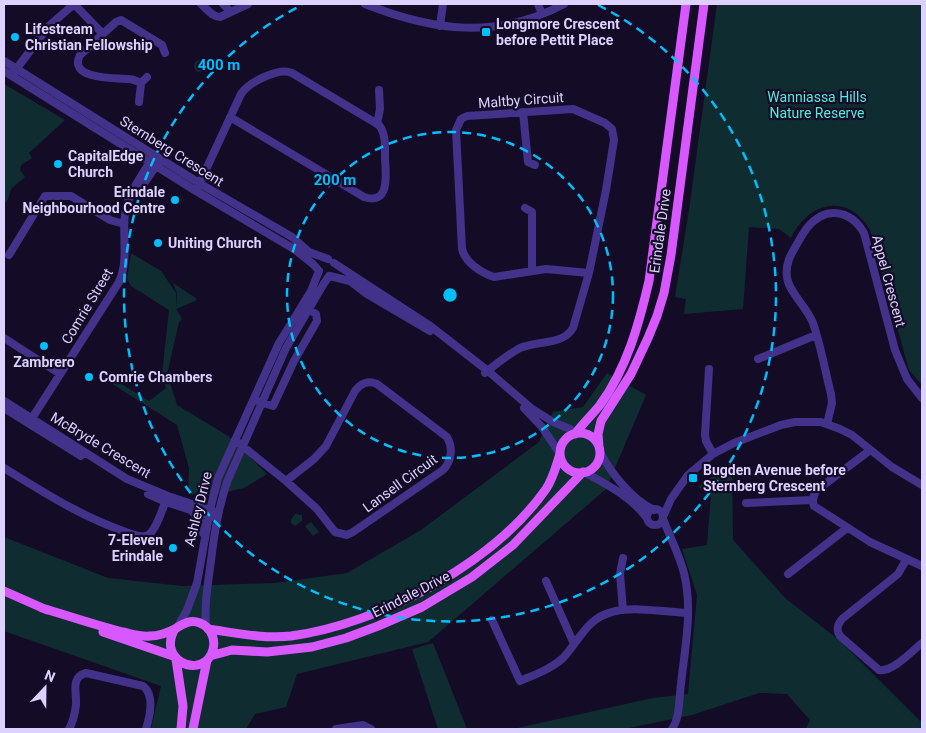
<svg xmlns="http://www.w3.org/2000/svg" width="926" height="733" font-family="Roboto,sans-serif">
<rect width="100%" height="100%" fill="#140c26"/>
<path fill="#0f2d31" d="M717 4H922V385L909 370 870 230C848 192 808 202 791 238L779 229 749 227 743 309 684 314 686 299 675 297 689 210Z
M194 66a6 6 0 1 1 12 0a6 6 0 1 1-12 0Z
M4 84 65 120 29 153 32 158C27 163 21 161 20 170L25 177C21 181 16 184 12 188 10 189 9 199 6 203L4 200Z
M131 253 161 271 176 293V309L177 293 173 283 197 299 195 301 176 309 182 319 179 322 167 374 177 405 228 436 267 474 244 488 208 496 188 494 189 468 177 425 103 378 105 374 149 401 166 388 162 374 169 310 131 286 127 278Z
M607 373 646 395 606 489 428 642 297 674 286 707 255 714 246 729H151L161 686 4 631V537L108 578 182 586 275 583 347 573 421 530 539 442 553 412 583 407Z
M732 462 733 540 785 598 839 640 920 721 922 720V729H806L810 720 787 694 759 693 692 715 624 729H513L653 698 688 694 697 595 682 549 707 545 711 494 698 487Z
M295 514 302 515V521L295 526 291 523V520Z
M311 522 319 532 313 536 305 526Z
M433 643 467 729H438L412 649Z"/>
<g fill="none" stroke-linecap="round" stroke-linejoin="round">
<path stroke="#42328a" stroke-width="8" d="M201 4C207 9 212 17 220 17L248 4
M223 4 231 12
M365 4C433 31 497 40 564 4
M538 4 542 14
M440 26 443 4
M4 61 199 183 292 237 309 252 328 259
M4 71 196 191 294 249 313 264 319 271
M14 72 49 26 74 4 103 34
M147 77 141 83C137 81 133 79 129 79 117 78 67 80 80 55L116 22 121 20 162 45 165 53
M139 102 141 83
M523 112 528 162 535 165
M377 124 380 109 379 90
M134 191 141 188 158 163
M196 191 241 94C249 82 279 67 292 73L379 125C386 134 385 147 385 159 386 174 390 206 364 197L230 117
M525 208 532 212V271
M9 255 45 196H71L110 220 124 224
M334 263 429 325 488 371 531 408 553 422 570 429 574 434
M330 276 350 281 367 294 430 331
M4 338 60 374
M758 359 816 335
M709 369 705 435 706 441 713 454
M485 373C496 364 507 355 520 348 538 340 562 346 573 328L589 273 546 269 494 277C481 273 465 262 462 249L456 130 461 119 467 116 573 109 605 123 612 129 614 140 606 190 589 273
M4 401 127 479 168 496 213 511
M257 401 273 406 294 361 317 321 316 314 305 307
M4 408 81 456
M524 408 542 427 560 454
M29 423 119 282C129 260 122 237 125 214 127 196 142 174 152 159
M827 424 832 403 831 394C825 371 821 346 813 323 807 307 788 291 787 277 785 264 791 254 797 244 800 239 803 233 807 228 825 206 850 209 864 233L895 350 907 379 922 398
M235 440 286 481 314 459 326 446 355 391C361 383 368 380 377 384L447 437C453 447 452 461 443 470L353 532 347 535 335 532 317 509 286 481
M599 450C610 472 631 499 654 510
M869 451 817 490C813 495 812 500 814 506L870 542 922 566
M4 468C45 493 80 516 126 532 133 534 141 539 148 535 156 531 163 507 167 498
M584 472C608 485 630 496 647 518
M148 494 166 502 212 517
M746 503 812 500
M647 517a8 8 0 1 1 16 0a8 8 0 1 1-16 0Z
M192 511 201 522 203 533
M663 517 671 499 688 475 713 454 734 443 781 425 795 422H821L840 429 852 435 892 467 922 485
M663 519C670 537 679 554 684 573 693 610 685 647 681 684 679 698 680 718 672 729
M906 560 898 574 842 619C837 625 836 630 840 636L879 670C893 672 912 651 922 643
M788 574 847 528
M546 581 574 644
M623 610 620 574 623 558
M492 620 520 681C534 675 551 669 563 658 579 641 587 618 612 612 632 606 667 612 688 613
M178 626 187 610 197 583 210 510 218 478 279 343 311 291 319 271
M206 626C204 601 209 578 212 553 215 528 219 506 227 482L286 348 323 285 329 276
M69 729C73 722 75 713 76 705 77 693 70 677 86 673L143 686C155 695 150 716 146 729
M336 729 363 725 371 729"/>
<path stroke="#d858ff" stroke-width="9" d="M560 453a20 20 0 1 1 40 0a20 20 0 1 1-40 0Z
M575 434C583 423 592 415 600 405 627 368 639 324 649 281L686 4
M599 447 598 434 601 421 631 374 648 338 657 316 664 293 671 255 704 4
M4 591 47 610
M42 608C69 616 95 625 123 632 132 634 141 637 150 636 157 636 168 633 175 629 183 624 190 619 200 623 213 628 217 643 211 655 197 679 157 658 175 629
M208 629C236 633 264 639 291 636 380 624 494 563 546 489 553 479 556 466 560 454
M103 632 173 656
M210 656 232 650 267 652 312 647 346 638 378 626 422 607 472 577 513 545 583 472
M176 659 183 706 181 729
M193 729 207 660"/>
</g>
<g fill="none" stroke="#00bffc" stroke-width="2.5" stroke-dasharray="9 6">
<circle cx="450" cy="295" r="163"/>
<path d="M598 5A326 326 0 1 1 302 5"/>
</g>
<g fill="#00bffc" stroke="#140c26" stroke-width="2">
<rect x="481" y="27" width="10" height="10" rx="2.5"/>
<circle cx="15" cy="37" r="5"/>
<circle cx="58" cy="164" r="5"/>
<circle cx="175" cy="200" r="5"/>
<circle cx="158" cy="243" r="5"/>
<circle cx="44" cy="346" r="5"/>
<circle cx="89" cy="377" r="5"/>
<rect x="688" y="473" width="10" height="10" rx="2.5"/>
<circle cx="173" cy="548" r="5"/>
</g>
<g text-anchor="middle" stroke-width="4.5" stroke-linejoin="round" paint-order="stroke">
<g font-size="14" font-weight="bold" fill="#ddd1ff" stroke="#140c26" text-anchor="start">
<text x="496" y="29">Longmore Crescent<tspan x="496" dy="16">before Pettit Place</tspan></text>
<text x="25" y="34">Lifestream<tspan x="25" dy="16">Christian Fellowship</tspan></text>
<text x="68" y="161">CapitalEdge<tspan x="68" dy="16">Church</tspan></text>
<text x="165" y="197" text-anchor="end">Erindale<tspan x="165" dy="16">Neighbourhood Centre</tspan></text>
<text x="168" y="248">Uniting Church</text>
<text x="44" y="367" text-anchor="middle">Zambrero</text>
<text x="99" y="382">Comrie Chambers</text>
<text x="703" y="475">Bugden Avenue before<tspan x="703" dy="16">Sternberg Crescent</tspan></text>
<text x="163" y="545" text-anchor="end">7-Eleven<tspan x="163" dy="16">Erindale</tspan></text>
</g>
<g font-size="14" fill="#51ecdb" stroke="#140c26">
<text x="817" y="102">Wanniassa Hills<tspan x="817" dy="16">Nature Reserve</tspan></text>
</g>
<g font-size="14" fill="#ddd1ff" stroke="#140c26">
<text transform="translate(521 100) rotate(-4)" y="5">Maltby Circuit</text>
<text transform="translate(172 151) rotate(32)" y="5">Sternberg Crescent</text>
<text transform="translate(660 231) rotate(-82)" y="5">Erindale Drive</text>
<text transform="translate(889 281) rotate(75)" y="5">Appel Crescent</text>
<text transform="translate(87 306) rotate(-59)" y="5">Comrie Street</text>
<text transform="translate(101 445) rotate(31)" y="5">McBryde Crescent</text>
<text transform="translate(400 483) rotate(-36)" y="5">Lansell Circuit</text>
<text transform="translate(198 509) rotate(-76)" y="5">Ashley Drive</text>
<text transform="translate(411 594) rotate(-27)" y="5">Erindale Drive</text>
</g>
</g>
<circle cx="450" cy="295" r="8" fill="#00bffc" stroke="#140c26" stroke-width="2.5"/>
<g font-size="15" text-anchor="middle" font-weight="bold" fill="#00bffc" stroke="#140c26" stroke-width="4.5" stroke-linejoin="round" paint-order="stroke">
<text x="219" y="70">400 m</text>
<text x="335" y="185">200 m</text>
</g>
<rect width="926" height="733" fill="none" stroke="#ddd1ff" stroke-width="10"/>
<g transform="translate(45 688) rotate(22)" stroke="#140c26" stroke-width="4" paint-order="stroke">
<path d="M0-4L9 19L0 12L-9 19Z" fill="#ddd1ff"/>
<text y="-8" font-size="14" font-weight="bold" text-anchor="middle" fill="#ddd1ff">N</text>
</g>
</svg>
